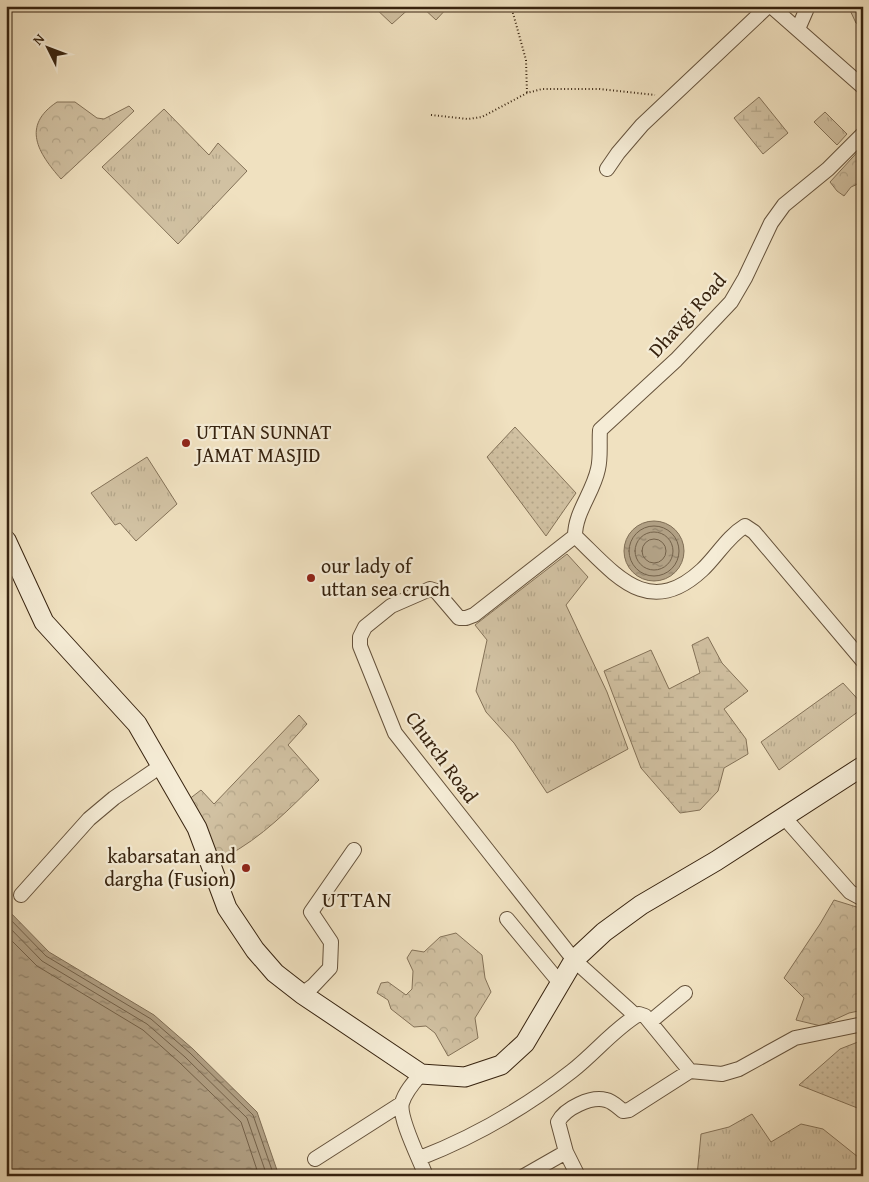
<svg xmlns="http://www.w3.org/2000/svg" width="869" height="1182" font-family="'Gentium Book Plus',serif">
<defs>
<pattern id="grass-tufts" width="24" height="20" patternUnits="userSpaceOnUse" patternTransform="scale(1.25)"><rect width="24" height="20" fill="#d1c1a2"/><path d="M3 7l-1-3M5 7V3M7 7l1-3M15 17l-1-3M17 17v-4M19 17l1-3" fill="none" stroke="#b4a68a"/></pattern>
<pattern id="forest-crowns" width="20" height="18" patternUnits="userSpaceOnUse" patternTransform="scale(1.25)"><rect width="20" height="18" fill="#d1c1a2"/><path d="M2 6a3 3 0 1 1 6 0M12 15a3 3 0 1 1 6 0" fill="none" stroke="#b4a68a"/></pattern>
<pattern id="wetland-marsh" width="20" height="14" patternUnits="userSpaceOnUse" patternTransform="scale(1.25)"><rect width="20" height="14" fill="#d1c1a2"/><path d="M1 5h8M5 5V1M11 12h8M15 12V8" fill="none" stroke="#b4a68a"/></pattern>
<pattern id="park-dots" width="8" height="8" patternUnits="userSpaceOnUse" patternTransform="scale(1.25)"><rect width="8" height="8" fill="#d1c1a2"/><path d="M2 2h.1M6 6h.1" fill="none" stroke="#b4a68a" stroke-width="1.8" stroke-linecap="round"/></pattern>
<pattern id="water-ripples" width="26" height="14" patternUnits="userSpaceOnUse" patternTransform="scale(1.25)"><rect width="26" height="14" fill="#b1a084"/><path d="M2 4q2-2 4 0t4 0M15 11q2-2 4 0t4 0" fill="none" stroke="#91826a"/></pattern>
</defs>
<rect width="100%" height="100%" fill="#f0e1c0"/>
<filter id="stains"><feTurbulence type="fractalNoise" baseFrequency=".004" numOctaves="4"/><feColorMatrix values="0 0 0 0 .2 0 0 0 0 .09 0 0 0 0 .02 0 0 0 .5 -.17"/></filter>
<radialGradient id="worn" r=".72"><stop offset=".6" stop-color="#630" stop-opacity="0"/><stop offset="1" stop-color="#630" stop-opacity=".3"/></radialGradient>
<path fill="url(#grass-tufts)" stroke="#847258" d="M373 6H412L392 24Z
M421 6H449L436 20Z
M164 109 209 155 218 143 247 171 178 244 102 167Z
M825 112 847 134 837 145 814 122Z
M147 457 177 504 136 541 120 523 115 525 91 493Z
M567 554 588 577 566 605 607 692 628 749 547 793 514 743 486 712 476 691 487 640 475 625Z
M843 683 863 705V708L779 770 761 742Z
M752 1114 771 1142 801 1124 823 1129 863 1161V1172L858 1176H697L701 1134 729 1127Z"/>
<path fill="url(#forest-crowns)" stroke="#847258" d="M848 6H863V26L856 23Z
M57 102H75L97 118 104 119 129 106 134 111 61 179C38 153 21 126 57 102Z
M863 146V187L860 183 851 187 844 196 837 191 830 182Z
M299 715 307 724 288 745 319 780C289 809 263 837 225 857L213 852 188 800 201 790 214 804Z
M834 900 863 909V1010L849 1013 821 1026 796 1020 804 998 784 978 820 924Z
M456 933 482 955 485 978 491 992 475 1018 478 1038 448 1056 435 1033 426 1026 414 1027 391 1009 388 1000 377 993 381 983 388 982 406 995 412 989 413 971 407 958 412 950 424 952 440 937Z"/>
<path fill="url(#wetland-marsh)" stroke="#847258" d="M759 97 788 133 763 154 734 118Z
M708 637 722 663 748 691 724 709 746 739 748 754 724 768 718 791 700 810 680 813 641 768 604 671 651 650 669 689 700 673 692 645Z"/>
<path fill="url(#park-dots)" stroke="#847258" d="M515 427 576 493 546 536 487 457Z
M863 1040V1108L860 1109 799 1085 840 1049Z"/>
<path fill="url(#water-ripples)" stroke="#806e55" d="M624 551a30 30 0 1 1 60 0a30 30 0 1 1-60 0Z
M6 908 49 952 154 1015 193 1049 257 1112 279 1176H6Z"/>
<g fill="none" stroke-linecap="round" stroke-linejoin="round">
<path stroke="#74624a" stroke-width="1" d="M629 551a25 25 0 1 1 50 0a25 25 0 1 1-50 0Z
M635 551a19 19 0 1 1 38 0a19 19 0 1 1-38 0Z
M642 551a12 12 0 1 1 24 0a12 12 0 1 1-24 0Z
M6 915 46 956 151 1019 190 1053 253 1115 274 1176
M6 924 42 961 147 1024 185 1057 247 1118 267 1176
M6 935 37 966 143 1030 180 1063 241 1122 259 1176"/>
<defs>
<path id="street" d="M771 6 863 87
M798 29 808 6
M607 169 618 153 642 125 768 6
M575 536 474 615 466 618H459L436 591 430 589 391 606 365 627 360 637V646L395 733 574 960 636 1016
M575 536C575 512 593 493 598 469 601 457 599 443 600 430L676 360 731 302 745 278 771 223 784 205 828 169 863 134
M575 536C615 574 648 620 702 570 717 556 727 537 745 526L754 532 863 661
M783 816 850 892 863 899
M21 895 89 819 114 798 161 766
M507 919 560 983
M302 994 313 986 330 968 331 942 311 912 354 850
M650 1022 685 993
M421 1074C414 1082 405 1092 402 1103 398 1117 420 1160 426 1176
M566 1152 578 1176
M420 1158C474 1137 526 1107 572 1071 595 1053 614 1029 639 1014L645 1016 690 1071
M315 1159 401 1104
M524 1176 566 1152 558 1122C565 1108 591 1096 606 1100 612 1101 618 1107 623 1111L629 1110 690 1071 722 1074 739 1069 795 1038 863 1024"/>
<path id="secondary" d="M6 540 44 622 137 724 197 828 227 908 255 950 275 973 302 994 421 1074 465 1077 501 1065 525 1043 574 960 604 932 641 905 716 861 863 766"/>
</defs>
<use href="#street" stroke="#65523b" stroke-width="16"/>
<use href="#secondary" stroke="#37230f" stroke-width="21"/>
<path stroke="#37230f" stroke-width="2" stroke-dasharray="1 2.5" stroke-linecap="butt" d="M511 6 526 60 527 93
M431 115 468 119 482 117 527 93 542 89H600L655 95"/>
<use href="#street" stroke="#f5ecd6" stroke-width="14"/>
<use href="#secondary" stroke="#f5ecd6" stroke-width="19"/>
</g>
<g fill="#8f2418" stroke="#f5ecd6" stroke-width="2">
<circle cx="186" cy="443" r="5"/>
<circle cx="311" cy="578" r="5"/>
<circle cx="246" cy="868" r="5"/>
</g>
<g text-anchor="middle" stroke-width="4.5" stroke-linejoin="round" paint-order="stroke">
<g font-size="20" fill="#37230f" stroke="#f5ecd6">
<text transform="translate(687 315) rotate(-48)" y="7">Dhavgi Road</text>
<text transform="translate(442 757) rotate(54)" y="7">Church Road</text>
</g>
<g font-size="20" fill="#37230f" stroke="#f5ecd6" text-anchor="start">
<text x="196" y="439">UTTAN SUNNAT<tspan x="196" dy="23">JAMAT MASJID</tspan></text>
<text x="321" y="573">our lady of<tspan x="321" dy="23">uttan sea cruch</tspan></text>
<text x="236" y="863" text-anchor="end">kabarsatan and<tspan x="236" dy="23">dargha (Fusion)</tspan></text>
</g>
<g font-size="22" letter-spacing="1" fill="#37230f" stroke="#f5ecd6">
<text x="357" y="907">UTTAN</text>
</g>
</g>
<rect width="869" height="1182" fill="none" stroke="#f0e1c0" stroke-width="25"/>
<rect x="8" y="8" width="854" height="1167" fill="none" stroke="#37230f" stroke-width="2.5"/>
<rect x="12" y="12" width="844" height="1157" fill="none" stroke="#37230f"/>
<g transform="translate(48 48) rotate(312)" stroke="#f5ecd6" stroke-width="4" paint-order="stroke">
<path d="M0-4L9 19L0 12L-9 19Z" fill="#37230f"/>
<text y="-8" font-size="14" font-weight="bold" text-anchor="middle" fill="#37230f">N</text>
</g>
<rect width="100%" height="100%" filter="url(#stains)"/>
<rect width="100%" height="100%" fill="url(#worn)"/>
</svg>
